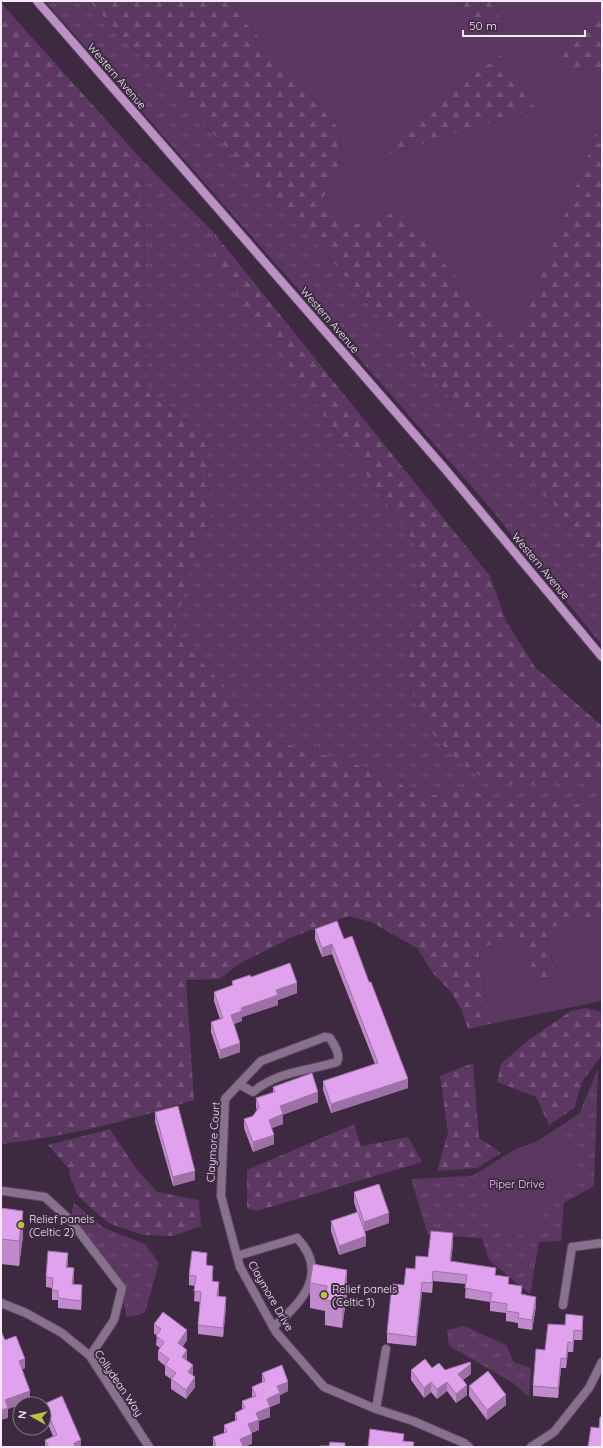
<svg xmlns="http://www.w3.org/2000/svg" width="603" height="1448" font-family="Quicksand,sans-serif">
<defs>
<pattern id="grass-tufts" width="24" height="20" patternUnits="userSpaceOnUse"><rect width="24" height="20" fill="#5b3762"/><path d="M3 7l-1-3M5 7V3M7 7l1-3M15 17l-1-3M17 17v-4M19 17l1-3" fill="none" stroke="#735479"/></pattern>
<pattern id="forest-firs" width="22" height="20" patternUnits="userSpaceOnUse"><rect width="22" height="20" fill="#5b3762"/><path d="M5 1l3.5 6h-7zM16 11l3.5 6h-7z" fill="#735479"/></pattern>
</defs>
<rect width="100%" height="100%" fill="#3d2a41"/>
<path fill="url(#grass-tufts)" d="M45 1H89L328 256 436 383 602 555V645L486 503Z
M602 129V144L593 142 594 133Z
M143 161 215 234 213 261 414 541 419 598 410 637 564 781 602 780V809L559 800 525 803 494 799 465 787 429 796 355 764 276 741 171 631 210 517 205 433 147 391Z
M598 1069 594 1186 564 1203 561 1241 539 1242 530 1294 489 1260 482 1238 428 1235 411 1179 472 1176 516 1149 536 1142 579 1114Z
M74 1203 104 1228 145 1244 159 1263 145 1313 126 1317 122 1288 70 1220Z
M464 1326 506 1345 514 1362 531 1368 529 1397 510 1381 449 1346 447 1330Z"/>
<path fill="url(#forest-firs)" d="M89 1H227L336 125 343 155 324 198 402 210 511 345 530 303 593 142 602 144V555L436 383 328 256Z
M456 1H493L505 30 479 33Z
M1 3 143 161 147 391 205 433 210 517 172 631 276 741 355 764 429 796 465 787 494 799 525 803 559 800 602 809V916L546 929 556 981 536 985 478 948 490 1024 468 1029 461 1009 451 992 432 972 417 948 371 922 348 916 290 938 239 964 220 979 186 980 194 1100C131 1120 66 1137 1 1144Z
M602 10V75L591 69 569 70 550 52Z
M500 54 536 109 390 154 376 150Z
M215 234 490 576 506 621 535 667 602 726V780L523 785 489 782 459 762 435 737 418 709 409 682 410 637 419 598 414 541 213 261Z
M586 1008 602 1012V1055L583 1080 574 1108 549 1125 536 1097 497 1082 501 1064 527 1041 571 1011Z
M473 1063 479 1138 501 1153 477 1168 437 1171 448 1133 440 1076Z
M354 1124 361 1146 408 1137 422 1162 257 1211 247 1208V1170Z
M110 1129 135 1167 157 1192 199 1200 201 1226 173 1236 143 1235 108 1223 78 1196 70 1177 69 1169 48 1145Z"/>
<path fill="#5b3762" fill-rule="evenodd" d="M227 1H456L480 33 505 30 493 1H602V10L551 52 569 70 591 69 602 75V129L594 133 593 142 530 304 511 346 402 210 341 229 324 198 343 155 336 125ZM500 55 535 109 390 154 376 150Z
M602 916V1001L490 1024 478 948 524 937 536 985 556 981 546 928Z
M562 1125 579 1177C542 1192 548 1194 539 1230L530 1236C520 1235 509 1235 500 1229 489 1221 486 1184 483 1171L499 1159 516 1149 536 1142Z"/>
<g fill="none" stroke-linecap="round" stroke-linejoin="round">
<defs>
<path id="lane" d="M239 1084 253 1092C278 1071 308 1071 337 1062 341 1054 334 1045 330 1038L325 1037
M273 1327C302 1303 330 1273 297 1238"/>
<path id="street" d="M325 1037 261 1061 225 1099 221 1196 240 1267 276 1332 324 1387 376 1409 413 1421 464 1443 469 1447
M3 1191 45 1197 70 1220 122 1288 114 1320 90 1356
M237 1256 297 1238
M1 1303 26 1313 62 1333 90 1356 149 1447
M563 1305 572 1247 602 1243
M376 1409 386 1349
M531 1447 554 1432 589 1388 602 1362"/>
<path id="secondary" d="M37 1 445 469 602 657"/>
</defs>
<use href="#lane" stroke="#5a485e" stroke-width="10"/>
<use href="#street" stroke="#5a485e" stroke-width="10"/>
<use href="#secondary" stroke="#5a485e" stroke-width="10"/>
<use href="#lane" stroke="#8a708f" stroke-width="8"/>
<use href="#street" stroke="#8a708f" stroke-width="8"/>
<use href="#secondary" stroke="#bc92c4" stroke-width="8"/>
</g>
<path fill="#c18acc" d="M315 929 344 939 408 1088 331 1113 323 1090V1081L375 1064 332 954 322 957 315 939Z
M251 977 297 993 278 1000V1005L242 1017V1021L234 1024 240 1052 220 1059 211 1032V1022L220 1019 214 1001V992L232 986V981Z
M273 1087 318 1102 283 1114V1124L272 1128 274 1144 253 1152 244 1128V1119L253 1116 257 1110 256 1108V1098L273 1092Z
M155 1112 195 1180 173 1186 155 1122Z
M354 1192 389 1223 365 1231 366 1246 339 1255 331 1231V1221L357 1212 354 1202Z
M1 1208 23 1236 19 1266 1 1264Z
M453 1243 451 1261 496 1276 509 1284 536 1306 532 1330 518 1328V1323L506 1321V1313L490 1311V1302L465 1298 466 1284 433 1281 432 1293 422 1292 416 1346 387 1343V1333L404 1285 415 1269 428 1257Z
M68 1263 67 1267 74 1278 73 1284 82 1294 81 1310 58 1308V1300H52V1288L46 1287V1277Z
M207 1263V1266L213 1276V1281L219 1291 218 1296 226 1307 223 1337 198 1334V1325L200 1302 194 1301 195 1286 189 1285V1275Z
M313 1264 347 1294 342 1328 325 1325V1311L310 1308V1283Z
M154 1324 187 1340 183 1346 187 1359 186 1360 193 1375H192L195 1387 186 1399 171 1389V1379L165 1375V1366L158 1360V1351L160 1348 156 1345 157 1335 154 1334Z
M565 1325 583 1326 582 1340H574L573 1352H568L566 1368H561L558 1398 533 1396V1386L545 1350Z
M432 1368 471 1374 463 1380 467 1395 456 1403 447 1391 437 1399 431 1392 424 1398 411 1380V1370Z
M262 1373 288 1391 280 1395V1403L270 1407V1417L259 1421V1430L251 1433 252 1444 213 1446V1437L224 1433V1425L235 1421V1413L242 1410V1401L252 1397V1387L262 1383Z
M469 1386 506 1405 487 1420 469 1396Z
M44 1404 81 1447H45V1440L53 1436 44 1415Z"/>
<path fill="#9d71a6" d="M332 944V954L322 957V948Z
M297 983V993L278 1000V1005L242 1017V1021L231 1025V1015L241 1008 276 990Z
M240 1043V1052L220 1059V1050Z
M408 1079V1088L331 1113V1104Z
M318 1092V1102L280 1116V1106Z
M283 1114V1124L269 1129V1120Z
M274 1135V1144L253 1152V1142Z
M195 1171V1180L173 1186V1177Z
M23 1211V1236L19 1266V1241Z
M389 1213V1223L364 1232V1222Z
M453 1233V1243L450 1270V1261Z
M366 1236V1246L339 1255V1246Z
M68 1253V1263L66 1277V1267Z
M213 1266V1276L212 1290V1281Z
M74 1268V1278L72 1293V1284Z
M347 1270V1294L342 1328V1303Z
M433 1271V1281L432 1293V1283Z
M219 1282V1291L217 1306V1296Z
M422 1282V1292L416 1346V1337Z
M82 1285V1294L81 1310V1301Z
M226 1297V1307L223 1337V1328Z
M536 1297V1306L532 1330V1320Z
M583 1316V1326L582 1340V1331Z
M187 1330V1340L178 1352V1343Z
M574 1330V1340L573 1352V1343Z
M568 1342V1352L566 1368V1359Z
M187 1350V1359L182 1367V1357Z
M561 1358V1368L558 1398V1388Z
M25 1359V1368L19 1371V1361Z
M471 1364V1374L458 1383V1374Z
M193 1365V1375L188 1381V1372Z
M195 1377V1387L186 1399V1390Z
M288 1382V1391L280 1395V1403L270 1407V1417L259 1421V1430L248 1434V1424L256 1413 277 1386Z
M431 1382V1392L424 1398V1388Z
M447 1382V1391L437 1399V1389Z
M467 1385V1395L456 1403V1394Z
M30 1391V1401L20 1404V1405L8 1409V1418L1 1420V1410L5 1400Z
M506 1395V1405L487 1420V1410Z
M252 1434V1444L244 1447H240V1439Z
M81 1440V1447H74V1443Z"/>
<path fill="#e0a1ed" stroke="#9d71a6" d="M337 921 344 939 352 936 369 982H371L408 1079 331 1104 323 1081 378 1063 332 944 322 948 315 929Z
M290 963 297 983 276 990 278 995 241 1008 242 1011 231 1015 240 1043 220 1050 211 1022 223 1018 214 992 233 985 232 981 250 975 251 977Z
M312 1073 318 1092 280 1106 283 1114 269 1120 274 1135 253 1142 244 1119 253 1116 259 1107 256 1098 275 1092 273 1087Z
M178 1106 195 1171 173 1177 155 1112Z
M379 1184 389 1213 364 1222 354 1192Z
M1 1208 23 1211 19 1241 1 1239Z
M358 1212 366 1236 339 1246 331 1221Z
M431 1231 453 1233 450 1261 496 1268 495 1275 509 1277 508 1284 522 1286 521 1294 536 1297 532 1320 518 1318 519 1313 506 1311 507 1304 490 1301 492 1293 465 1288 467 1275 433 1271 432 1283 422 1282 416 1337 387 1333 392 1284 404 1285 406 1268 415 1269 416 1256 428 1257Z
M48 1251 68 1253 66 1267 74 1268 72 1284 82 1285 81 1301 58 1298V1291L52 1290 53 1278 46 1277Z
M192 1251 207 1253 206 1265 213 1266 212 1281 219 1282 217 1296 226 1297 223 1328 198 1325 201 1292 194 1291 196 1276 189 1275Z
M313 1264 347 1270 342 1303 325 1300 327 1286 310 1283Z
M163 1312 187 1330 178 1343 187 1350 182 1357 193 1365 188 1372 195 1377 186 1390 171 1379 176 1373 165 1365 169 1359 158 1351 164 1342 156 1336 161 1329 154 1324Z
M566 1314 583 1316 582 1331 574 1330 573 1343 568 1342 566 1359 561 1358 558 1388 533 1386 536 1349 545 1350 548 1324 565 1325Z
M1 1331 5 1340 16 1336 25 1359 19 1361 30 1391 5 1400 8 1408 1 1410Z
M425 1359 432 1368 439 1363 445 1370 470 1362 471 1364 458 1374 467 1385 456 1394 447 1382 437 1389 431 1382 424 1388 411 1370Z
M282 1365 288 1382 277 1386 280 1393 267 1399 270 1407 256 1413 259 1420 248 1424 252 1434 240 1439 243 1446 241 1447H210L216 1445 213 1437 227 1432 224 1425 237 1420 235 1413 245 1408 242 1401 256 1396 252 1387 265 1381 262 1373Z
M488 1371 506 1395 487 1410 469 1386Z
M62 1396 81 1440 74 1443 75 1447H49L45 1440 57 1435 44 1404Z
M600 1417H602V1447H588L591 1427 599 1428Z
M370 1429 404 1434 403 1441 414 1442 413 1447H368Z
M330 1442 345 1443V1447H320V1446H329Z"/>
<g fill="#bcbf44" stroke="#3d2a41" stroke-width="1.5">
<circle cx="21" cy="1225" r="4"/>
<circle cx="324" cy="1295" r="4"/>
</g>
<g text-anchor="middle" stroke-width="4" stroke-linejoin="round" paint-order="stroke">
<g font-size="11" fill="#f5e8f7" stroke="#3d2a41">
<text transform="translate(117 76) rotate(49)" y="4">Western Avenue</text>
<text transform="translate(330 320) rotate(49)" y="4">Western Avenue</text>
<text transform="translate(541 566) rotate(50)" y="4">Western Avenue</text>
<text transform="translate(213 1142) rotate(-86)" y="4">Claymore Court</text>
<text transform="translate(271 1296) rotate(60)" y="4">Claymore Drive</text>
<text transform="translate(119 1383) rotate(56)" y="4">Collydean Way</text>
</g>
<g font-size="11" fill="#f4c4fd" stroke="#3d2a41">
<text x="517" y="1188">Piper Drive</text>
</g>
<g font-size="11" fill="#f5e8f7" stroke="#3d2a41" text-anchor="start">
<text x="29" y="1223">Relief panels<tspan x="29" dy="13">(Celtic 2)</tspan></text>
<text x="332" y="1293">Relief panels<tspan x="332" dy="13">(Celtic 1)</tspan></text>
</g>
</g>
<rect width="603" height="1448" fill="none" stroke="#f5e8f7" stroke-width="4"/>
<g transform="translate(32 1416) rotate(278)"><circle r="19" fill="#3d2a41" stroke="#87768a"/>
<path d="M0-3L7 15L0 10L-7 15Z" fill="#bcbf44"/>
<text y="-6" font-size="11" font-weight="bold" text-anchor="middle" fill="#f5e8f7">N</text>
</g>
<path d="M463 30v6h122v-6" fill="none" stroke="#f5e8f7" stroke-width="2"/>
<text x="469" y="30" font-size="12" fill="#f5e8f7" stroke="#3d2a41" stroke-width="3" paint-order="stroke">50 m</text>
</svg>
